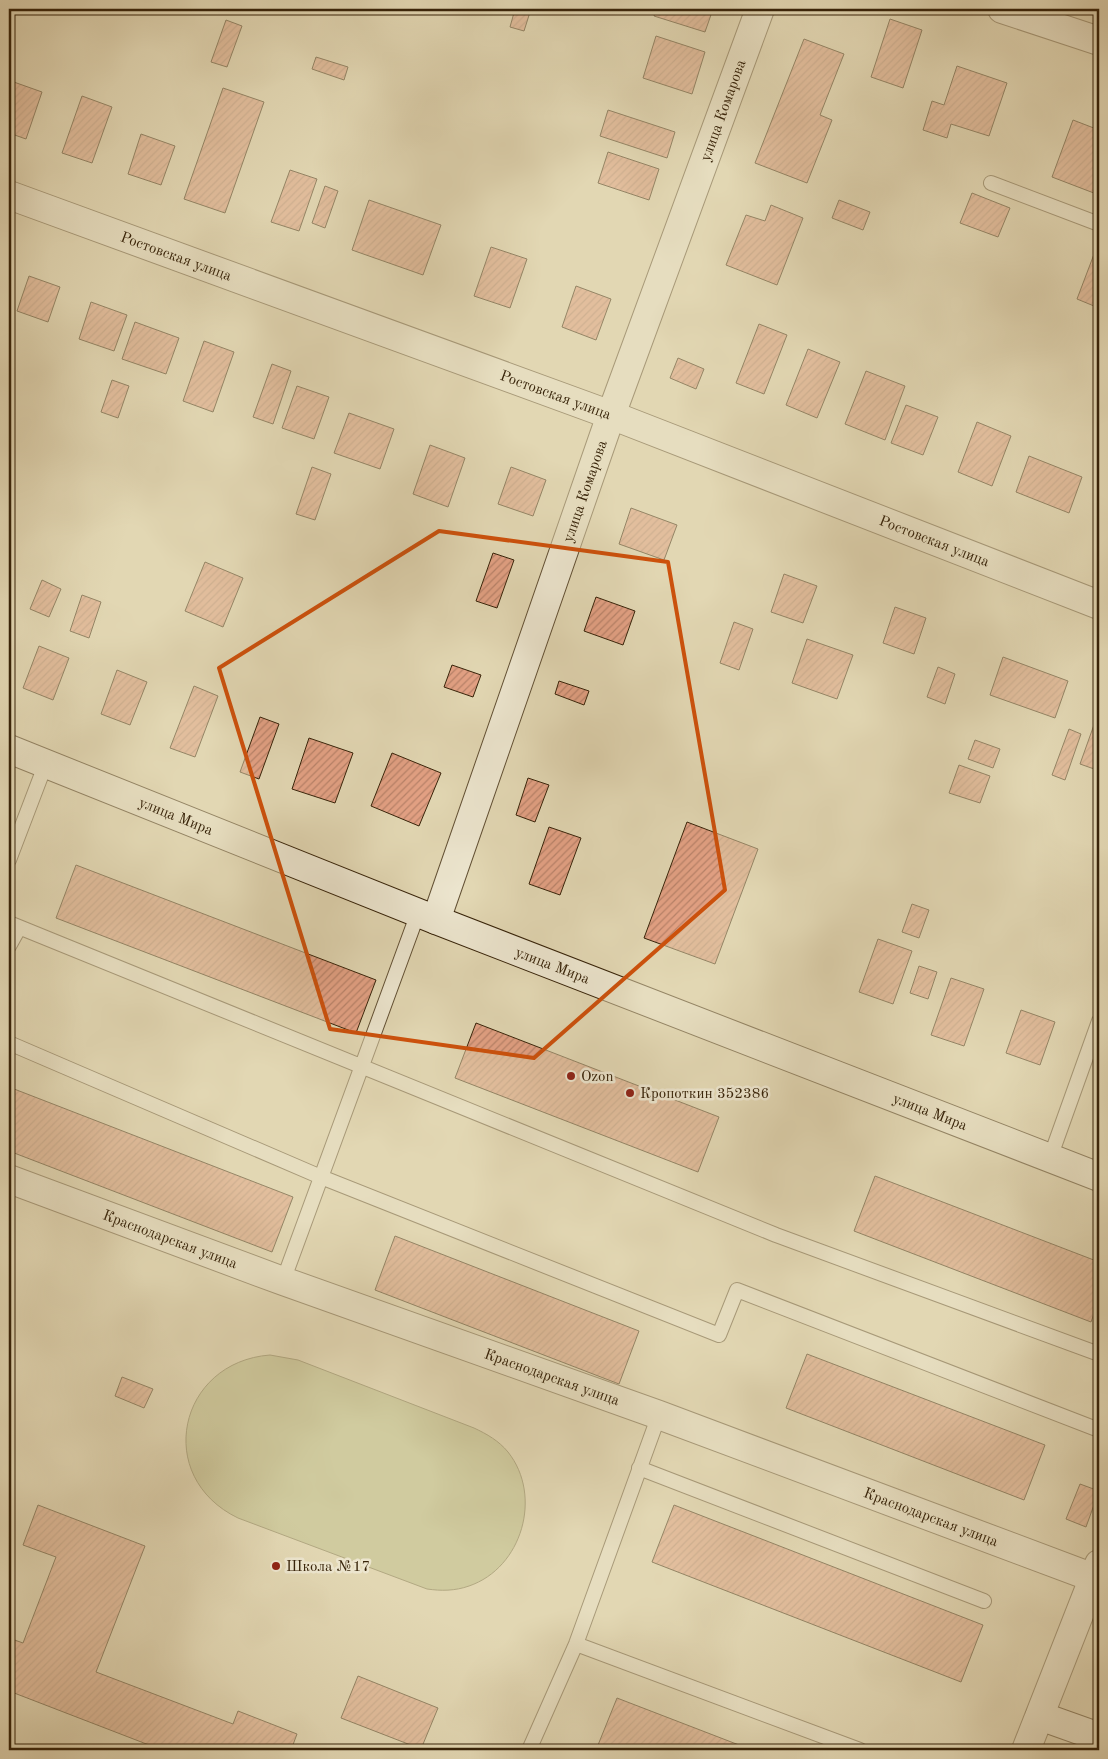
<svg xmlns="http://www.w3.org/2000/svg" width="1108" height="1759" font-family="'Old Standard TT',serif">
<defs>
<pattern id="building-hatch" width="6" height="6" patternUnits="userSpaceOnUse" patternTransform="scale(1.25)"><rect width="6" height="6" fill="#e3a184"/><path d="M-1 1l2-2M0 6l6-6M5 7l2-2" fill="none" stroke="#b9836a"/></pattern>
</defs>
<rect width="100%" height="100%" fill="#e2d7b3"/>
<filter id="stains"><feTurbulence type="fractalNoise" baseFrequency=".004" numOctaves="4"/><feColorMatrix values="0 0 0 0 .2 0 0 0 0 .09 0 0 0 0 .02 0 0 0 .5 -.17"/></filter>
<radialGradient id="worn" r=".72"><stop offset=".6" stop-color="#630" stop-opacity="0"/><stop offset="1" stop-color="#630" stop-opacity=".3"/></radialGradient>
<path fill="#babc88" stroke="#787048" d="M270 1355 298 1360 474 1428C487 1434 499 1441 508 1452 543 1496 522 1568 469 1586 455 1591 441 1591 427 1589L238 1518C153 1477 178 1362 270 1355Z"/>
<path fill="url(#building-hatch)" stroke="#372309" d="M515 9H531L524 31 510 27Z
M656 9H713L705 32 654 16Z
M9 19 14 21 9 35Z
M890 19 922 30 903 88 871 77Z
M226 20 242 26 227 67 211 62Z
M656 36 705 52 692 94 643 78Z
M804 39 844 54 820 115 832 120 807 183 755 163Z
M316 57 348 67 344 80 312 69Z
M957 66 1007 83 989 136 951 124 947 138 923 130 932 101 944 105Z
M11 81 42 92 26 139 9 133V86Z
M223 88 264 102 225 213 184 199Z
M82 96 112 107 92 163 62 153Z
M608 110 675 132 667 158 600 136Z
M1073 120 1099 130V195L1052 177Z
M141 134 175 146 161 185 128 174Z
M608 152 659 169 649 200 598 183Z
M290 170 317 179 299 231 271 222Z
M325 186 338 191 325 228 312 223Z
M972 193 1010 208 998 237 960 223Z
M369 200 441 225 423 275 352 250Z
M839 200 870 212 863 230 832 218Z
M771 205 803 218 777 285 726 265 746 215 765 221Z
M491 247 527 259 510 308 474 296Z
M1096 249 1099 251V292L1094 306 1077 299Z
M29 276 60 287 48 322 17 311Z
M576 286 611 299 596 340 562 327Z
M91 302 127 315 114 351 79 339Z
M135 322 179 338 166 374 122 359Z
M759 324 787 335 764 394 736 383Z
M204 341 234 352 213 412 183 401Z
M808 349 840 362 817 418 786 405Z
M678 358 704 369 696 389 670 378Z
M272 364 291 371 273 424 253 417Z
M866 371 905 386 885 440 845 424Z
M112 380 129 386 118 418 101 412Z
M297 386 329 397 314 439 282 428Z
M906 405 938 417 923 455 891 443Z
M349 413 394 429 380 469 334 453Z
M977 422 1011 436 992 486 958 472Z
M430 445 465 458 448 507 413 494Z
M1029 456 1082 477 1069 513 1016 492Z
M312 467 331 474 315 520 296 514Z
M511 467 546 480 533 516 498 504Z
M631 508 677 525 664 560 619 544Z
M493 553 514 560 497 608 476 601Z
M205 562 243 578 223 627 185 611Z
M784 574 817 586 803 623 771 612Z
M42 580 61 589 49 617 30 609Z
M82 595 101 602 89 638 70 631Z
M596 597 635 611 623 645 584 631Z
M895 607 926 618 914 654 883 643Z
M734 622 753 629 739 670 720 663Z
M807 639 853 655 837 699 792 683Z
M39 646 69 658 53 700 23 688Z
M1003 657 1068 681 1055 718 990 695Z
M452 665 481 675 473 697 444 687Z
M938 667 955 674 945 704 927 697Z
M117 670 147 682 130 725 101 714Z
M559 681 589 691 584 705 555 694Z
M194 686 218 696 195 757 170 748Z
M260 717 279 724 259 779 240 772Z
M1095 722 1099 724V765L1097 770 1080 764Z
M1069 729 1081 734 1065 780 1052 775Z
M309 738 353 753 335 803 292 789Z
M975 740 1000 749 993 768 968 759Z
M392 753 441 773 419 826 371 806Z
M959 765 990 776 980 803 949 793Z
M528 778 549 785 535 822 516 815Z
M687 822 758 849 715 964 644 938Z
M549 827 581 838 560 895 529 884Z
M76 865 376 980 356 1033 56 918Z
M912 904 929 910 919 938 902 932Z
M878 939 912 951 893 1004 859 992Z
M919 966 937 972 928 999 910 993Z
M951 978 984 989 964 1046 931 1035Z
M1021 1010 1055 1022 1040 1065 1006 1053Z
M476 1023 719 1117 698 1172 455 1078Z
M9 1087 293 1197 272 1252 9 1151Z
M875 1176 1099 1262V1300L1091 1322 854 1231Z
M395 1236 639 1331 619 1384 375 1290Z
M807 1354 1045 1445 1024 1500 786 1408Z
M122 1377 153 1389 144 1408 115 1396Z
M1080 1484 1099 1491 1086 1527 1066 1519Z
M38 1505 145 1546 96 1672 233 1724 238 1711 297 1734 291 1750H162L9 1691V1638L23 1643 56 1557 23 1545Z
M674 1505 983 1625 961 1682 652 1562Z
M358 1676 438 1708 421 1749 341 1718Z
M617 1698 752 1750H596Z"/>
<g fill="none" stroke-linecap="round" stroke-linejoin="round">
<defs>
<path id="lane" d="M991 183 1099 224
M9 860 46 763
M9 923 776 1235 1099 1354
M9 946 19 928
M9 1043 321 1177 719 1335 737 1290 1099 1430
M1050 1158 1099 1021
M283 1281 418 913
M639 1468 984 1601
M576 1644 860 1750
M529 1750 576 1644 659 1415"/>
<g id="street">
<path d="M1002 9 1099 41"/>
<path id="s1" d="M9 195 611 415 1099 605"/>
<path id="s2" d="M436 920 611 415 760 9"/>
<path id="s3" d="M9 1179 283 1281 659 1415 1094 1578"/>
<path d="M1026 1750 1099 1564"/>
</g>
<g id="secondary">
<path id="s4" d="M9 749 436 920 1099 1177"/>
<path d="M1040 1716 1099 1737"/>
</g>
</defs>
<use href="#lane" stroke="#625034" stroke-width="16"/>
<use href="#street" stroke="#625034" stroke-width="30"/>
<use href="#secondary" stroke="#372309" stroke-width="30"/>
<use href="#lane" stroke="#ece5ce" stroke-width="14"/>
<use href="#street" stroke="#ece5ce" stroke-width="28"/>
<use href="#secondary" stroke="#ece5ce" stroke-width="28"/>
</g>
<path d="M0 0H1108V1759H0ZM439 531 668 562 725 890 534 1058 330 1029 219 668Z" fill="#e2d7b3" fill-opacity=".55" fill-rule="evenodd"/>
<path fill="none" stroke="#cd510c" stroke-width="4" stroke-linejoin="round" d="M439 531 668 562 725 890 534 1058 330 1029 219 668Z"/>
<g fill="#8f2418" stroke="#ece5ce" stroke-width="2">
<circle cx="571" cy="1076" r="5"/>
<circle cx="630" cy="1093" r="5"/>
<circle cx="276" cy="1566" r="5"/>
</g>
<g text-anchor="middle" stroke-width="5" stroke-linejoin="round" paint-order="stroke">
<g font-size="15" fill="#372309" stroke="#ece5ce">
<text dy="5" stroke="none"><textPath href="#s2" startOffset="859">улица Комарова</textPath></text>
<text dy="5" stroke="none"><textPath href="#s1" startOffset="178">Ростовская улица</textPath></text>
<text dy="5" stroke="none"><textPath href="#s1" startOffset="582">Ростовская улица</textPath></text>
<text dy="5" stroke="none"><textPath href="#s2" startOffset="454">улица Комарова</textPath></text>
<text dy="5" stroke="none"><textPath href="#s1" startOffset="988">Ростовская улица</textPath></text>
<text dy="5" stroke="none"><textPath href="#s4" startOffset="180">улица Мира</textPath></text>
<text dy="5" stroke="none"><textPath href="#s4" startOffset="585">улица Мира</textPath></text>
<text dy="5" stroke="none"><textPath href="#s4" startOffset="990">улица Мира</textPath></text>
<text dy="5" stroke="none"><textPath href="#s3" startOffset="172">Краснодарская улица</textPath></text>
<text dy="5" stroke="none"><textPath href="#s3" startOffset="578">Краснодарская улица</textPath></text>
<text dy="5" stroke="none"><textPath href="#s3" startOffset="982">Краснодарская улица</textPath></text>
</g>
<g font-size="15" fill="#372309" stroke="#ece5ce" text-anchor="start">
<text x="581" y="1081">Ozon</text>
<text x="640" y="1098">Кропоткин 352386</text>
<text x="286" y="1571">Школа №17</text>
</g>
</g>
<rect width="1108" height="1759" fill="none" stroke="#e2d7b3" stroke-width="30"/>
<rect x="10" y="10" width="1088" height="1739" fill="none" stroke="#372309" stroke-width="2.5"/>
<rect x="15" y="15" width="1078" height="1729" fill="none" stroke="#372309"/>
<rect width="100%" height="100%" filter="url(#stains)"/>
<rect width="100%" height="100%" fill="url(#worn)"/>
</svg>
